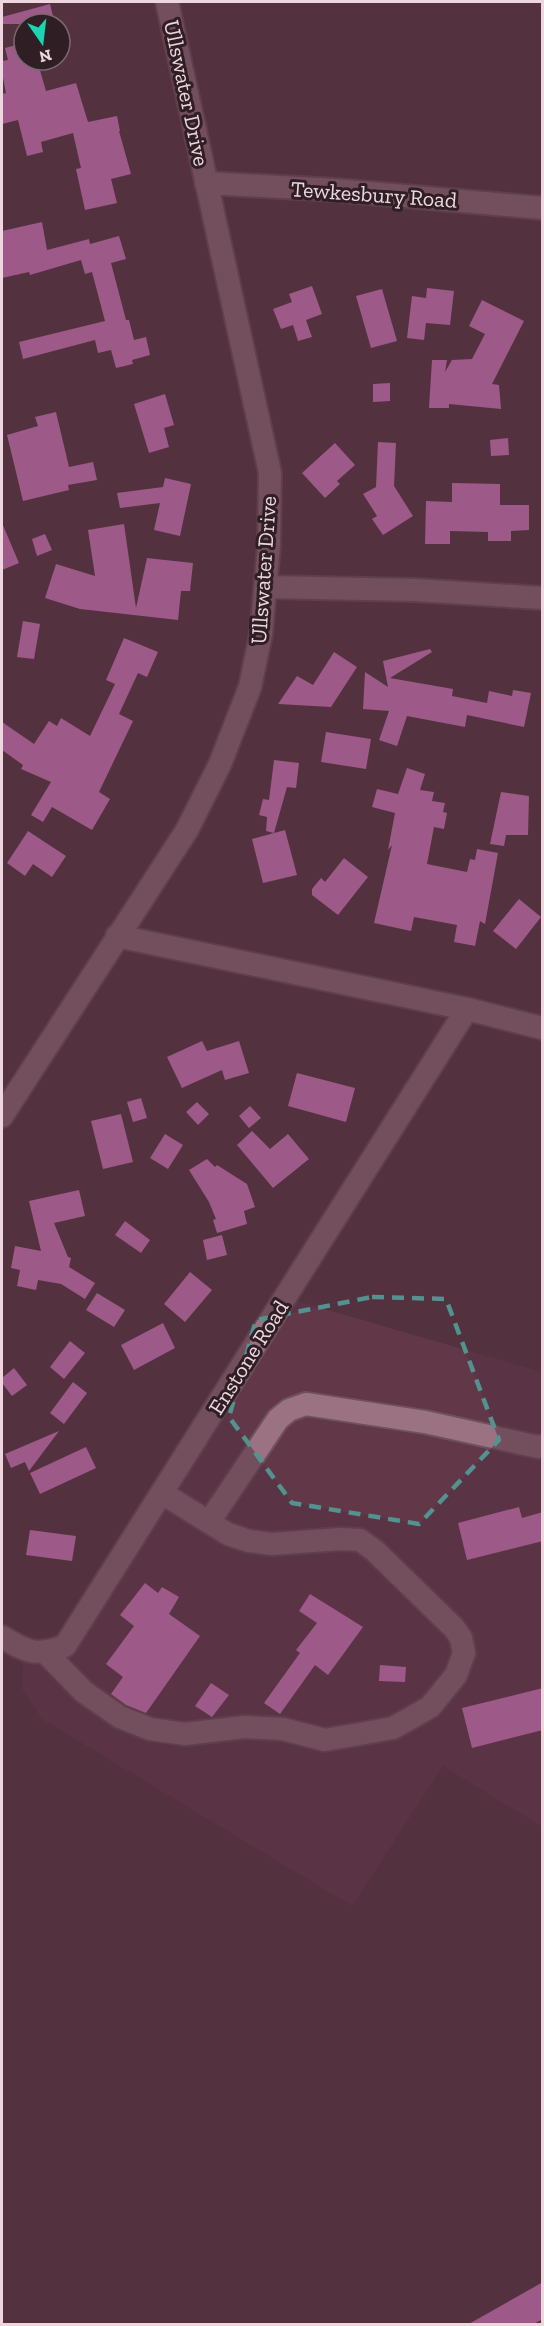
<svg xmlns="http://www.w3.org/2000/svg" width="544" height="2326" font-family="'Zilla Slab',serif">
<rect width="100%" height="100%" fill="#54313f"/>
<path fill="#623849" d="M293 1300 542 1372V1827L443 1766 352 1906 42 1719 22 1689 23 1657 47 1660Z"/>
<path fill="#f689e0" d="M50 4 55 24H2V17Z
M24 43V60H37L46 91 76 83 88 122 117 116 120 131H119L131 174 111 179 117 203 85 210 76 169 81 168 73 133 41 142 43 152 27 156 18 120 2 124V94L6 93 2 73V61L8 60 5 48Z
M42 222 47 250 89 239 90 244 119 236 126 259 111 263 126 320H129L134 340 146 337 150 355 132 360 133 364 116 368 111 350 98 353 95 340 23 359 19 342 105 321 92 272 85 274 81 260 30 275 29 272 2 278V231Z
M312 286 322 314 306 320 312 337 298 341 293 325 281 329 273 309 292 302 289 294Z
M427 288 454 291 450 325 426 323 424 340 407 338 412 296 426 298Z
M382 289 397 341 371 348 356 296Z
M482 300 524 321 492 384 499 385 501 409 449 404V408H429L432 360H447L445 372 452 360 472 359 485 334 469 326Z
M390 383V401L373 402V384Z
M165 394 174 425 164 428 169 447 149 453 134 404Z
M56 412 69 467 93 462 97 480 68 485 69 490 23 501 7 435 38 426 35 417Z
M508 438 509 455 491 456 490 440Z
M378 442 396 443 394 486 413 516 383 535 372 519 377 516 363 494 376 487Z
M335 443 355 465 337 481 340 484 325 498 302 473Z
M165 478 191 484 180 536 154 530 160 503 120 508 117 493 163 487Z
M452 483 500 484V505H529V530L511 531V541H488V532L450 531V544H425L426 501 452 502Z
M2 523 19 563 2 570Z
M124 524 136 608 147 558 193 563 190 591H181L178 620 80 609 45 598 56 564 95 576 88 530Z
M45 534 52 550 37 556 32 539Z
M23 621 40 624 34 659 17 657Z
M124 638 158 652 147 677 138 673 119 714 133 721 99 792 110 799 92 830 52 807 43 822 31 815 51 782 21 769 23 765 2 750V722L34 744 49 721 57 726 61 718 90 736 115 684 106 680Z
M430 649 432 652 390 678 453 689 452 696 487 703 489 691 512 696 513 690 531 693 524 727 467 715 465 727 407 716 397 746 379 740 389 711 363 709 365 672 388 687 383 661Z
M334 652 357 667 331 707 278 704 297 676 313 685Z
M326 732 371 739 366 769 321 762Z
M274 760 299 763 296 788 287 787 274 833 266 831 267 817 259 815 263 799 269 800Z
M407 768 425 774 420 790 434 792 432 801 445 803 443 812 447 813 444 829 434 827 427 864 467 872 470 859 475 860 477 849 498 853 485 924 480 921 475 946 454 942 457 925 414 917 411 931 374 923 392 845 388 850 395 813 372 807 377 789 398 794Z
M501 792 529 796 528 835H506L504 846 490 844Z
M285 830 297 875 263 883 252 839Z
M28 831 66 856 52 877 33 864 25 876 7 863Z
M344 858 368 877 338 915 312 895V889L321 878 325 882Z
M519 899 541 917 516 949 493 931Z
M202 1041 207 1051 239 1041 249 1073 225 1080 222 1070 182 1088 167 1057Z
M297 1073 355 1088 346 1122 288 1106Z
M141 1098 147 1118 133 1122 127 1102Z
M197 1102 209 1114 198 1125 186 1112Z
M250 1106 261 1118 249 1128 239 1116Z
M121 1114 133 1162 103 1169 91 1121Z
M252 1131 270 1149 288 1134 309 1159 273 1188 237 1145Z
M165 1134 183 1145 168 1169 150 1158Z
M207 1159 215 1167 217 1165 247 1184 255 1207 244 1211 247 1224 217 1233 213 1220 216 1219 209 1202 189 1170Z
M79 1190 85 1216 54 1223 68 1257 71 1258 69 1267 95 1283 85 1299 61 1284 38 1280 36 1290 17 1286 20 1270 11 1268 15 1246 41 1251 29 1201Z
M125 1221 150 1240 141 1253 115 1235Z
M222 1235 227 1255 207 1260 203 1240Z
M190 1272 212 1290 185 1322 164 1304Z
M97 1293 125 1310 114 1327 86 1310Z
M163 1323 175 1348 134 1370 121 1345Z
M70 1341 85 1353 64 1379 50 1367Z
M14 1368 27 1385 12 1396 2 1383V1378Z
M73 1382 87 1393 64 1424 50 1413Z
M59 1431 29 1471 25 1462 11 1468 5 1454Z
M86 1447 96 1468 40 1494 30 1473Z
M519 1507 522 1518 543 1512V1541L467 1560 458 1523Z
M30 1530 76 1536 72 1561 26 1555Z
M145 1583 158 1593 162 1587 179 1597 169 1614 200 1636 146 1713 126 1705 111 1694 123 1677 106 1664 134 1626 120 1615Z
M310 1594 363 1627 328 1675 315 1665 280 1714 264 1703 300 1653 296 1650 317 1623 299 1611Z
M380 1665 406 1667 405 1682 379 1681Z
M211 1683 229 1695 212 1717 195 1706Z
M543 1688V1730L472 1748 462 1708Z
M543 2282V2319L532 2325H467Z"/>
<g fill="none" stroke-linecap="round" stroke-linejoin="round">
<defs>
<path id="minor" d="M206 183 336 190 542 208
M266 587 415 590 542 598
M117 936 467 1009 542 1028
M2 1116 187 830 220 764 250 687 261 634 269 545 270 473 167 2
M209 1522 278 1419 289 1410 306 1404 425 1422 538 1447 542 1446
M2 1637C27 1652 36 1657 65 1646L467 1009
M46 1653 84 1692 120 1717 150 1729 185 1734 244 1727 283 1729 325 1740 393 1728 430 1707 456 1675 464 1653 461 1638 454 1628 375 1551 360 1540 341 1539 272 1544 249 1541 228 1534 162 1493"/>
</defs>
<use href="#minor" stroke="#6e515d" stroke-width="26"/>
<use href="#minor" stroke="#9a7281" stroke-width="22"/>
</g>
<path d="M0 0H544V2326H0ZM372 1297 446 1299 499 1440 419 1524 292 1503 229 1417 256 1320Z" fill="#54313f" fill-opacity=".55" fill-rule="evenodd"/>
<path fill="none" stroke="#529390" stroke-width="4.5" stroke-dasharray="12 8" stroke-linejoin="round" d="M372 1297 446 1299 499 1440 419 1524 292 1503 229 1417 256 1320Z"/>
<g text-anchor="middle" stroke-width="6" stroke-linejoin="round" paint-order="stroke">
<g font-size="22" fill="#edd6de" stroke="#2f1f25">
<text transform="translate(187 93) rotate(78)" y="8">Ullswater Drive</text>
<text transform="translate(374 194) rotate(4)" y="8">Tewkesbury Road</text>
<text transform="translate(263 570) rotate(-86)" y="8">Ullswater Drive</text>
<text transform="translate(248 1357) rotate(-58)" y="8">Enstone Road</text>
</g>
</g>
<rect width="544" height="2326" fill="none" stroke="#edd6de" stroke-width="6"/>
<g transform="translate(42 42) rotate(166)"><circle r="28" fill="#2f1f25" stroke="#7b686f" stroke-width="1.5"/>
<path d="M0-4.5L10 22L0 15L-10 22Z" fill="#19d5b2"/>
<text y="-9" font-size="16" font-weight="bold" text-anchor="middle" fill="#edd6de">N</text>
</g>
</svg>
